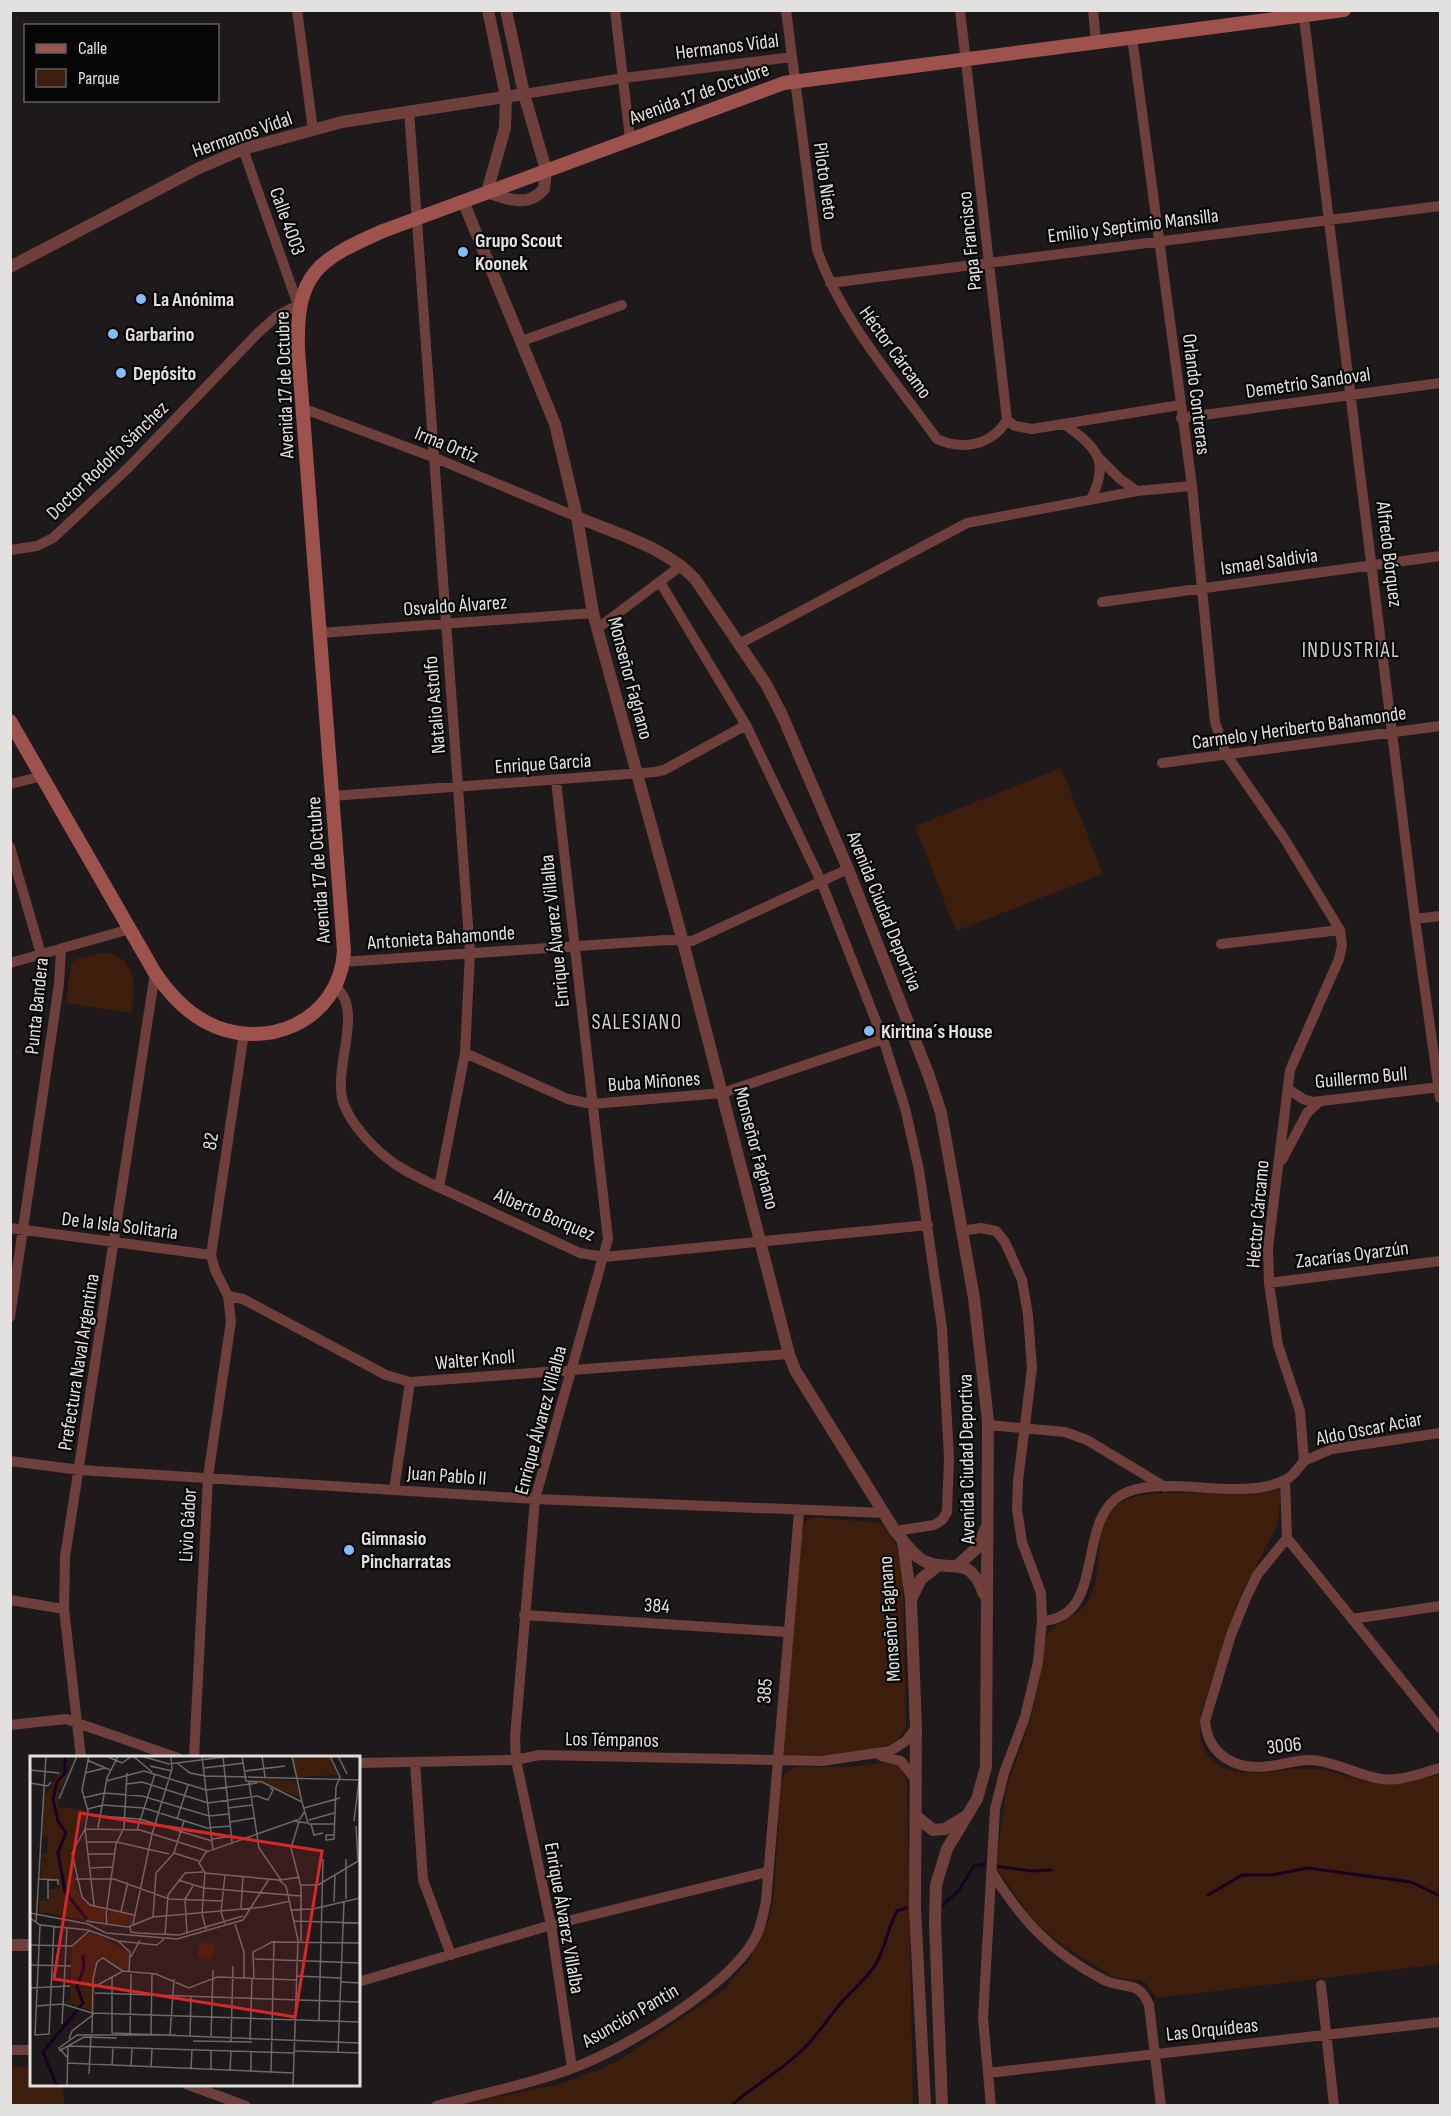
<svg xmlns="http://www.w3.org/2000/svg" width="1451" height="2116" font-family="'Sofia Sans Condensed',sans-serif">
<rect width="100%" height="100%" fill="#1e1a1b"/>
<path fill="#3d1d0c" d="M1061 768 1103 874 956 931 915 826Z
M102 953C137 954 136 987 131 1013L66 1003 71 964 76 959Z
M1281 1489 1278 1524 1240 1596 1203 1706C1199 1720 1198 1733 1203 1747 1221 1788 1280 1767 1313 1769 1332 1770 1350 1778 1367 1781 1392 1786 1417 1780 1440 1774V1964L1157 1998 1144 1981 1116 1978 1063 1946 1032 1919 998 1870 997 1857 1007 1786 1032 1716 1045 1639C1053 1620 1078 1619 1089 1600 1104 1573 1092 1537 1111 1511 1136 1478 1239 1503 1281 1489Z
M811 1517 880 1523C894 1537 900 1553 903 1573L906 1727C903 1734 899 1740 891 1743 875 1752 796 1763 782 1753L802 1525Z
M886 1762 896 1763 903 1770 907 1783 913 2105 452 2106 560 2084 601 2069 624 2057 725 1989 749 1960 769 1919 774 1890 781 1783 786 1772 797 1767H849Z
M10 2067H31L32 2084 63 2085 64 2105H11Z"/>
<g fill="none" stroke-linecap="round" stroke-linejoin="round">
<path stroke="#190022" stroke-width="3" d="M996 1866 1031 1871 1051 1870
M1208 1895 1242 1875H1272L1308 1868 1411 1882 1440 1896
M941 1907 959 1890 974 1866 984 1864
M731 2106C753 2086 779 2072 800 2052 816 2038 827 2019 841 2003 853 1989 868 1978 877 1962 886 1945 888 1927 897 1911L906 1908"/>
<path stroke="#6e3f3b" stroke-width="10" d="M297 10 313 130
M615 10 630 139
M786 10 817 250C842 321 894 379 937 439 963 451 992 445 1007 420L1015 426 1032 429 1180 405
M960 10 1007 420
M1093 10 1096 42
M1303 10 1415 919 1440 1098
M524 94 624 78 792 57
M409 111 470 953 465 1053 439 1187
M830 283 1440 206
M522 341 622 305
M302 408 433 457 577 517
M1181 418 1440 383
M1064 424C1096 447 1111 460 1091 499
M1099 458 1120 479 1137 491
M10 550 37 546 53 538 128 468 258 333 277 316 298 305 243 149
M660 582 746 725 821 881 883 1039 905 1108 919 1170 942 1328 949 1458 947 1512 942 1520 934 1525 895 1531
M1102 602 1440 556
M598 628 682 565
M320 633 593 613
M739 644 967 523 1137 491 1192 486
M1162 763 1440 726
M556 781 608 1239 535 1499 515 1738 516 1760 551 1925 572 2068
M10 784 43 776
M332 796 655 772 664 770 746 725
M10 847 41 954
M1415 919 1440 916
M1221 944 1340 930
M343 962 666 940 692 941 848 869
M10 963 130 929
M336 987C365 1012 331 1069 344 1105 353 1127 375 1150 395 1164 416 1178 441 1188 464 1199 503 1217 541 1235 580 1253L604 1257 928 1225
M244 1033 211 1255 215 1270 228 1296 243 1299 386 1375 410 1382 789 1354
M465 1053 568 1099 592 1104 722 1093 883 1039
M1288 1089 1303 1099 1313 1102 1440 1087
M1282 1160 1307 1113 1320 1101
M10 1228 211 1255
M961 1231 981 1228 996 1231 1005 1242 1022 1280 1028 1315 1032 1368 1018 1481 1017 1509 1022 1542 1041 1593 1042 1621 1038 1662 1025 1717 1004 1773 995 1809 983 2018 991 2106
M1269 1283 1440 1261
M10 1317 59 984 61 949
M988 1425 1065 1432 1087 1440 1165 1487
M10 1461 80 1470 535 1499 885 1513
M1304 1461 1332 1449 1440 1433
M1285 1480 1287 1538 1440 1728
M394 1490 410 1382
M1287 1538 1257 1575 1246 1598 1231 1635 1205 1721C1208 1756 1237 1771 1270 1766 1284 1765 1297 1759 1311 1760 1335 1761 1358 1776 1382 1779 1401 1782 1423 1772 1440 1768
M10 1600 64 1609
M524 1615 787 1632
M1352 1619 1440 1606
M1042 1621C1107 1617 1075 1522 1121 1495 1161 1472 1240 1503 1285 1480 1293 1477 1299 1467 1304 1461L1300 1411 1278 1345 1269 1283 1268 1248 1290 1070 1339 959 1342 945 1340 930 1284 838 1226 754 1215 722 1192 486 1132 37
M10 1725 66 1719 178 1758
M881 1756 901 1761 915 1779
M81 1758 64 1609 65 1557 155 973
M194 1758 208 1477 231 1321 228 1296
M415 1762 423 1880 451 1955
M358 1763 516 1760 539 1755 822 1761 890 1751 906 1741 916 1728
M992 1872C1021 1920 1053 1954 1104 1980 1125 1990 1138 1979 1149 2005L1161 2106
M358 1982 551 1925 767 1872
M1321 1985 1334 2106
M10 2050H32
M988 2073 1440 2022
M186 2084 246 2106
M436 2106C481 2093 529 2085 573 2068 624 2049 727 1988 754 1940 761 1928 763 1915 766 1901L799 1512"/>
<path stroke="#6e3f3b" stroke-width="12" d="M488 10 506 96 505 128 487 192C507 199 528 208 544 189L546 170 524 94 506 10
M463 201 555 424 577 517 593 613 683 942 789 1354 795 1370 895 1531C904 1541 912 1555 924 1561 952 1574 969 1552 984 1594
M10 267 197 169 243 149 342 122 524 94
M577 517C617 534 665 547 695 579L766 684 782 715 848 869 929 1076 941 1113 974 1298 988 1421 986 1767 977 1799 947 1849 936 1885 935 1924 942 2106
M903 1542 911 1599 916 1728 915 1908 925 2106
M958 1565 978 1547 985 1530
M912 1597 921 1579 939 1565
M916 1816 933 1830 945 1829 966 1816
M10 1945H32"/>
<path stroke="#9d524d" stroke-width="14" d="M10 721 155 973C168 992 184 1010 204 1021 263 1054 340 1022 344 951L298 349C296 273 317 260 383 231L784 83 1344 10"/>
</g>
<g fill="#82bcfa" stroke="#070606" stroke-width="2">
<circle cx="463" cy="252" r="6"/>
<circle cx="141" cy="299" r="6"/>
<circle cx="113" cy="334" r="6"/>
<circle cx="121" cy="373" r="6"/>
<circle cx="869" cy="1031" r="6"/>
<circle cx="349" cy="1550" r="6"/>
</g>
<g text-anchor="middle" stroke-width="4.5" stroke-linejoin="round" paint-order="stroke">
<g font-size="20" fill="#e3e0e0" stroke="#070606">
<text transform="translate(727 46) rotate(-7)" y="7">Hermanos Vidal</text>
<text transform="translate(699 93) rotate(-20)" y="7">Avenida 17 de Octubre</text>
<text transform="translate(242 134) rotate(-19)" y="7">Hermanos Vidal</text>
<text transform="translate(826 181) rotate(82)" y="7">Piloto Nieto</text>
<text transform="translate(288 221) rotate(70)" y="7">Calle 4003</text>
<text transform="translate(1133 225) rotate(-7)" y="7">Emilio y Septimio Mansilla</text>
<text transform="translate(969 241) rotate(-96)" y="7">Papa Francisco</text>
<text transform="translate(896 352) rotate(54)" y="7">Héctor Cárcamo</text>
<text transform="translate(1308 382) rotate(-8)" y="7">Demetrio Sandoval</text>
<text transform="translate(284 385) rotate(-92)" y="7">Avenida 17 de Octubre</text>
<text transform="translate(1197 394) rotate(83)" y="7">Orlando Contreras</text>
<text transform="translate(447 444) rotate(22)" y="7">Irma Ortiz</text>
<text transform="translate(107 460) rotate(-44)" y="7">Doctor Rodolfo Sánchez</text>
<text transform="translate(1390 554) rotate(83)" y="7">Alfredo Bórquez</text>
<text transform="translate(1269 561) rotate(-8)" y="7">Ismael Saldivia</text>
<text transform="translate(455 605) rotate(-4)" y="7">Osvaldo Álvarez</text>
<text transform="translate(631 678) rotate(75)" y="7">Monseñor Fagnano</text>
<text transform="translate(434 705) rotate(-95)" y="7">Natalio Astolfo</text>
<text transform="translate(1299 727) rotate(-8)" y="7">Carmelo y Heriberto Bahamonde</text>
<text transform="translate(543 763) rotate(-4)" y="7">Enrique García</text>
<text transform="translate(318 870) rotate(-94)" y="7">Avenida 17 de Octubre</text>
<text transform="translate(885 911) rotate(68)" y="7">Avenida Ciudad Deportiva</text>
<text transform="translate(554 931) rotate(-96)" y="7">Enrique Álvarez Villalba</text>
<text transform="translate(441 937) rotate(-4)" y="7">Antonieta Bahamonde</text>
<text transform="translate(36 1006) rotate(-84)" y="7">Punta Bandera</text>
<text transform="translate(1361 1077) rotate(-5)" y="7">Guillermo Bull</text>
<text transform="translate(654 1081) rotate(-4)" y="7">Buba Miñones</text>
<text transform="translate(210 1141) rotate(-81)" y="7">82</text>
<text transform="translate(757 1148) rotate(75)" y="7">Monseñor Fagnano</text>
<text transform="translate(545 1214) rotate(23)" y="7">Alberto Borquez</text>
<text transform="translate(1257 1214) rotate(-85)" y="7">Héctor Cárcamo</text>
<text transform="translate(120 1225) rotate(7)" y="7">De la Isla Solitaria</text>
<text transform="translate(1352 1254) rotate(-7)" y="7">Zacarías Oyarzún</text>
<text transform="translate(475 1359) rotate(-5)" y="7">Walter Knoll</text>
<text transform="translate(78 1362) rotate(-81)" y="7">Prefectura Naval Argentina</text>
<text transform="translate(540 1420) rotate(-75)" y="7">Enrique Álvarez Villalba</text>
<text transform="translate(1369 1428) rotate(-11)" y="7">Aldo Oscar Aciar</text>
<text transform="translate(966 1459) rotate(-91)" y="7">Avenida Ciudad Deportiva</text>
<text transform="translate(447 1475) rotate(4)" y="7">Juan Pablo II</text>
<text transform="translate(187 1525) rotate(-87)" y="7">Livio Gádor</text>
<text transform="translate(657 1605) rotate(4)" y="7">384</text>
<text transform="translate(889 1619) rotate(-94)" y="7">Monseñor Fagnano</text>
<text transform="translate(764 1691) rotate(-85)" y="7">385</text>
<text transform="translate(612 1739) rotate(1)" y="7">Los Témpanos</text>
<text transform="translate(1284 1745) rotate(-7)" y="7">3006</text>
<text transform="translate(565 1918) rotate(80)" y="7">Enrique Álvarez Villalba</text>
<text transform="translate(630 2015) rotate(-30)" y="7">Asunción Pantin</text>
<text transform="translate(1212 2029) rotate(-6)" y="7">Las Orquídeas</text>
</g>
<g font-size="20" font-weight="bold" fill="#e3e0e0" stroke="#070606" text-anchor="start">
<text x="475" y="247">Grupo Scout<tspan x="475" dy="23">Koonek</tspan></text>
<text x="153" y="306">La Anónima</text>
<text x="125" y="341">Garbarino</text>
<text x="133" y="380">Depósito</text>
<text x="881" y="1038">Kiritina´s House</text>
<text x="361" y="1545">Gimnasio<tspan x="361" dy="23">Pincharratas</tspan></text>
</g>
<g font-size="21" letter-spacing="1.5" fill="#d4cecf" stroke="#070606">
<text x="1351" y="657">INDUSTRIAL</text>
<text x="637" y="1029">SALESIANO</text>
</g>
</g>
<g transform="translate(30 1756)">
<rect width="330" height="330" fill="#1e1a1b"/>
<path d="M271 0H299L308 19 266 21 263 3ZM29 16 40 17 29 34 28 51 56 54 54 65H47L44 80 47 83 41 96 45 130 54 146 74 152V166L9 156V144L18 145 19 133H29V126L11 122V106L17 105 11 102 12 97H17L18 81 12 79 14 43ZM222 23 265 25 271 42ZM77 154 103 160 102 168H78ZM60 176 99 195 98 215 74 201 67 204 64 256 35 245H40L42 191ZM167 195a9 9 0 1 1 18 0a9 9 0 1 1-18 0Z" fill="#3d1d0c"/>
<path fill="none" stroke="#190022" stroke-width="3" d="M35 0V17L27 26 23 43 28 65 36 77 28 96 35 136 57 163M27 330 13 296 53 247 47 231 54 211 53 199"/>
<path fill="none" stroke="#6d696a" stroke-width="1.5" d="M59 0 52 34 58 55 55 73 64 149M76 0 92 7 102 0M103 0 122 16M111 0 139 8 202 0M172 0 183 94M212 0 216 25 232 26 272 46 278 67 263 65M232 0 235 21M262 0 272 46M300 0 310 21 306 31 304 83 296 84V79H304M308 0 317 18M193 1 202 86M57 4 80 14M147 7 160 17 175 20 217 21M120 10 142 15M174 12 214 7M0 14 29 17M215 15 255 10M55 17 75 12M218 21 330 24M76 25 114 15 176 34 227 27M219 26 229 92 251 124 270 121M0 27 18 30 21 26M97 28 112 26 178 47 227 40 238 44 243 34 240 32M53 42 74 37 112 40 179 60 199 58M29 43 47 0M198 52 222 49M274 52 310 42M58 53 73 49 114 52 177 72 200 70M69 60 110 63 182 85M147 63 158 29M279 64 304 57M324 65 329 25M200 66 224 62M269 66 261 92 271 131V185M278 68H304M281 68 284 79 293 77M326 70 328 104M68 72 77 22 88 0M55 73 42 97 52 141 60 149 104 159M55 73 110 74 177 95M107 74 125 18M182 83 202 80M57 86H87L139 98M144 97 154 65M144 97 169 105M58 98H84M60 112 83 111M175 117 172 158 176 173M195 119 191 156 195 168M9 123 28 124V129M45 123H84L139 143 192 145M148 124 174 132 271 140M271 129H288L330 104M18 143V123M316 143V103M304 146 305 118M211 152 213 121M260 154 283 153 330 142M91 156 98 126M0 157 58 168 76 177 147 183 213 164 239 123M123 161 126 117 144 97M0 162 10 169 58 174 88 185 127 189 134 183M56 165 98 171 123 161 233 151 260 145M264 165 330 167M6 167 16 0M103 168 122 78 142 13 141 0M205 168 214 196V223M10 169 5 279 19 278 24 170M77 169 76 158 86 88 94 72 97 17M100 170 101 176 108 177 149 179 213 160M157 178 155 143 163 130M135 179 138 139 155 117 173 116M88 185 100 196 99 216M0 189 42 190 59 175M101 201 110 184M225 203 330 207M0 209 41 210M267 220 310 222M224 223 223 196 242 186 330 187M310 226 330 227M64 231 93 215 126 218 159 232 187 221 267 224M0 232 40 230M65 237 330 246M6 250 33 248 62 257 330 266M289 264 293 103M32 268 37 171M62 277 63 223 67 206 73 202 93 215M82 277 330 287M82 277V221M100 278 101 218M121 278 122 217M140 279 144 223M160 280 161 240M181 280 183 214M39 283 42 275 64 258M220 284 222 223M163 285 222 286M201 285 203 210M38 290 264 297M29 295 54 281 87 282M265 295 330 297M308 296 314 146M37 301 29 292 47 279H146M37 307 264 317M82 310 83 291M101 311 102 292M121 312 122 293M161 313 162 293M181 314V295M200 314 201 295M221 315V296M241 316 244 185M59 318 61 279M37 330 38 290M263 330 268 184 256 130 249 124 175 117 169 107 176 96 270 63 275 55"/>
<path fill="#d62828" fill-opacity="0.15" stroke="#d62828" stroke-width="3" d="M50 57 292 95 265 261 24 223Z"/>
<rect width="330" height="330" fill="none" stroke="#e3e0e0" stroke-width="3"/>
</g>
<rect width="1451" height="2116" fill="none" stroke="#e3e0e0" stroke-width="24"/>
<rect x="24" y="24" width="195" height="78" fill="#070606" stroke="#5f5d5d" stroke-width="1.5"/>
<rect x="36" y="44" width="30" height="9" fill="#9d524d" stroke="#5f5d5d" stroke-width="1.5"/>
<text x="78" y="54" font-size="18" fill="#e3e0e0">Calle</text>
<rect x="36" y="69" width="30" height="18" fill="#3d1d0c" stroke="#5f5d5d" stroke-width="1.5"/>
<text x="78" y="84" font-size="18" fill="#e3e0e0">Parque</text>
</svg>
